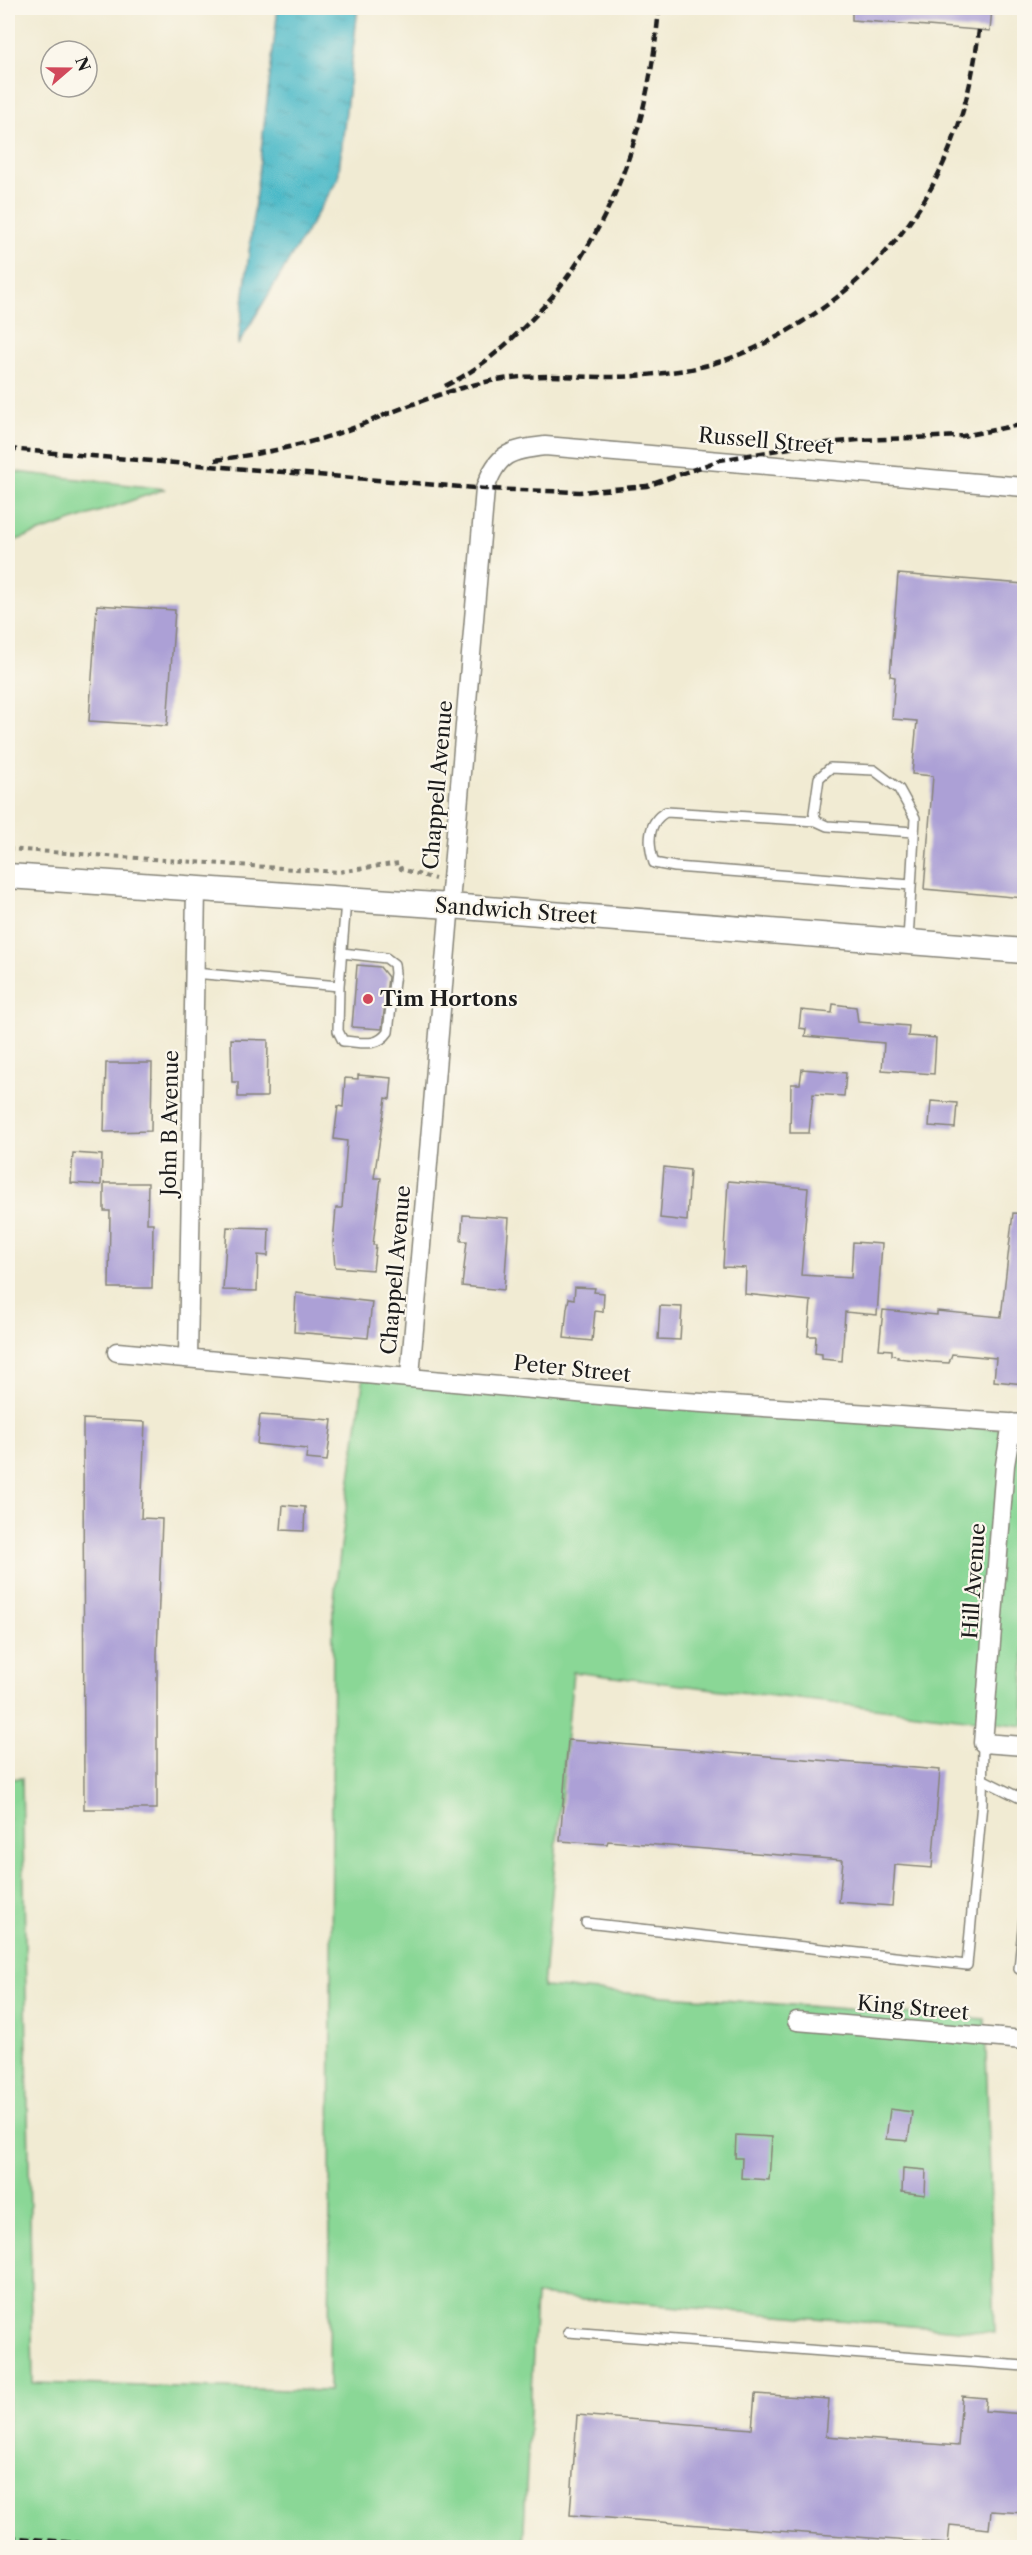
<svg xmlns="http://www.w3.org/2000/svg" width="1032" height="2555" font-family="'Libre Caslon Text',serif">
<defs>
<pattern id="water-ripples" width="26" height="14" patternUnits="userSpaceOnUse" patternTransform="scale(1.5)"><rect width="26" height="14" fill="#4cb9c7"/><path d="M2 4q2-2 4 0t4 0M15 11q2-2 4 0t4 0" fill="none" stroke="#429eaa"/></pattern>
</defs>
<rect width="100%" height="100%" fill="#fbf7ec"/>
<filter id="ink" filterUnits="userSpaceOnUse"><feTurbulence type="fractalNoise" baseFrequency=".0167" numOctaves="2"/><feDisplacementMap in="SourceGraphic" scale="12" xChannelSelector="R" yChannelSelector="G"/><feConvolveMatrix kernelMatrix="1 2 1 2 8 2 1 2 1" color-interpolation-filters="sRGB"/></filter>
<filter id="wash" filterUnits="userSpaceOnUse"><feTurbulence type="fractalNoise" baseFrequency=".008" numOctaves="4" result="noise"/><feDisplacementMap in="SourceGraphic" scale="24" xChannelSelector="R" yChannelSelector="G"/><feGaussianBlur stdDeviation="1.35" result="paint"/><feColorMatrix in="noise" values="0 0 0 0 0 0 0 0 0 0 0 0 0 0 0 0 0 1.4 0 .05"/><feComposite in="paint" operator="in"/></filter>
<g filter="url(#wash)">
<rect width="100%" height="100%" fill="#f1ebd3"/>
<path fill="#8ad796" stroke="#537a59" stroke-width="1.5" d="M8 471 165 489 8 543Z
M364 1375 1024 1431V1726L573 1672 543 1987 985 2019 995 2333 536 2295 523 2547 8 2548V1779L22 1778 33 2383 329 2391 333 1606Z"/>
<path fill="url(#water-ripples)" stroke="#346a72" stroke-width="1.5" d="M278 8H358L338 179 238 345Z"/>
<g id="blocks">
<path fill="#aca0d6" d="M852 8H992L990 31 852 20Z
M898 574 1024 584V898L924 889 933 776 912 774 917 721 892 719 895 677 890 676Z
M97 605 175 610 167 726 89 721Z
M357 965 380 967 388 977 382 1029 352 1027Z
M833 1004 856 1007 858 1022 909 1026 908 1036 936 1038 934 1074 882 1070 884 1043 805 1036 806 1029 799 1028 801 1010 832 1013Z
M231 1039 268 1040 267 1097H238V1082H232Z
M106 1063H152L151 1131 104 1132Z
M802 1069 846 1073 844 1096 813 1094 809 1133H790L791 1084H800Z
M358 1075 392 1078 390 1099 386 1098 374 1178H381L373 1245H376L373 1270 335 1267 333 1243 336 1208H342L347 1141 334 1139 338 1106 343 1107 345 1078 358 1079Z
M931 1101 957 1103 955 1128 929 1126Z
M73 1153 102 1155 101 1185 71 1183Z
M664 1167 690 1170 687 1221 660 1218Z
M728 1181 808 1188 801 1275 851 1278 853 1242 882 1244 877 1315 845 1312 842 1361 822 1359V1354L815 1353 816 1336H808L811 1301 745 1294 746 1268 723 1267Z
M104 1183H148L147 1223H153L152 1288H109L110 1211H104Z
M1013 1213 1024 1214V1384L994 1381 996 1358 952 1354 949 1363 931 1362 897 1358 898 1356 892 1355V1350L879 1349 883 1310 937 1315V1311L1001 1317Z
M463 1215 509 1218 504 1290 462 1286 467 1241H461Z
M227 1227 269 1228 268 1256 258 1255 257 1291 223 1290Z
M575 1287 595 1288 594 1292 604 1293 603 1312 595 1311 592 1341 564 1338 567 1308 569 1298 574 1299Z
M296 1293 372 1302 368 1338 294 1332Z
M660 1306 682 1307 680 1340 658 1339Z
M260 1415 332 1420 327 1461 306 1459 307 1449 257 1444Z
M83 1419 145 1422 141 1518 162 1519 157 1654V1809H84Z
M283 1505 305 1507 304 1531 281 1530Z
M568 1740 940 1770 932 1868 895 1865 892 1906 839 1902 843 1860 608 1841 607 1844 560 1841Z
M890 2109 912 2112 908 2141 886 2139Z
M736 2135 772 2137 769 2180 741 2178 742 2158H735Z
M903 2168 926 2170 925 2195 902 2192Z
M755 2394 829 2399 826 2436 958 2446 962 2396 986 2398 985 2411 1024 2414V2513L991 2511 989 2529 950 2525 948 2544 570 2515 577 2415 752 2429Z"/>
</g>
</g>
<g filter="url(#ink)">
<use href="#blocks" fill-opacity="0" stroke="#868478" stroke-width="1.5"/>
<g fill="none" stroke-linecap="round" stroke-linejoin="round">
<defs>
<path id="service" d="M816 821 666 812C647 822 648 844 654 863L675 867 911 885
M908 940 915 818 899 789 874 770 830 768 819 778 814 813 816 821 827 826 914 832
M194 973 339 986 346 901
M339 986 338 1031 343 1041C361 1042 377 1048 388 1032L395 973 394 964 386 958 342 953
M982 1779 1024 1800
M1024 1918 1019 1969H1024
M586 1923 967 1965 982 1803 983 1743
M568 2332 1024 2366"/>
<path id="minor" d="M117 1352 656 1400 1024 1424
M188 1358 196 889
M410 1376 485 489C497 453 510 450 545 446L1024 487
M1012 1423 1005 1465 983 1743 1024 1746
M797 2021 1024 2040"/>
<path id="secondary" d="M8 876 450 906 1024 951"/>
</defs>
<use href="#service" stroke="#868478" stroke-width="12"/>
<use href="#minor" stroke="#868478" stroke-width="21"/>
<use href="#secondary" stroke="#868478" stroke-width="27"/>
<path stroke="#868478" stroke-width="4" stroke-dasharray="4.5 4.5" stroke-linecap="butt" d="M8 849 338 872 399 863 401 869 435 879"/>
<use href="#service" stroke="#fff" stroke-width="9"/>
<use href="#minor" stroke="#fff" stroke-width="18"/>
<use href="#secondary" stroke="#fff" stroke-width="24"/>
<path stroke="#1c1c1c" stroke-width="4.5" stroke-dasharray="9 4.5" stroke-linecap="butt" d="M445 386C476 371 500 351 524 327 611 242 649 127 659 8
M382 416C421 401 461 385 503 379 537 374 573 377 608 377 633 377 660 374 685 370 727 363 766 345 802 322 911 253 964 156 979 30
M8 449 485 489 580 492 647 486 720 460 807 445 858 440 963 436 1024 424
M215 460C276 452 332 440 388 413
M8 2537 135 2548"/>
</g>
</g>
<circle fill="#d1495b" stroke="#fbf7ec" stroke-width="2" cx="368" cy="999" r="6"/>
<g text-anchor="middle" stroke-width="4.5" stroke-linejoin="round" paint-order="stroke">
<g font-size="21" fill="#1c1c1c" stroke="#fbf7ec">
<text transform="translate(766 441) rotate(5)" y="7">Russell Street</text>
<text transform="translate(438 785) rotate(-85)" y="7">Chappell Avenue</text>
<text transform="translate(516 911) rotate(4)" y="7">Sandwich Street</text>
<text transform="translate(170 1123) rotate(-89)" y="7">John B Avenue</text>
<text transform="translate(396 1270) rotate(-85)" y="7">Chappell Avenue</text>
<text transform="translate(572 1369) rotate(6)" y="7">Peter Street</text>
<text transform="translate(974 1581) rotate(-86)" y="7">Hill Avenue</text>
<text transform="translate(913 2008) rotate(5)" y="7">King Street</text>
</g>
<g font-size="21" font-weight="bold" fill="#1c1c1c" stroke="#fbf7ec" text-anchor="start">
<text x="380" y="1006">Tim Hortons</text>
</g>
</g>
<rect width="1032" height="2555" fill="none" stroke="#fbf7ec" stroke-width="30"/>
<g transform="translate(69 69) rotate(70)"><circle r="28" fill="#fbf7ec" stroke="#a29f99" stroke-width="1.5"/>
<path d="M0-4.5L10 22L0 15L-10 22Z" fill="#d1495b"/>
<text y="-9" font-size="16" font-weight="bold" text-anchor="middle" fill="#1c1c1c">N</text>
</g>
</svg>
